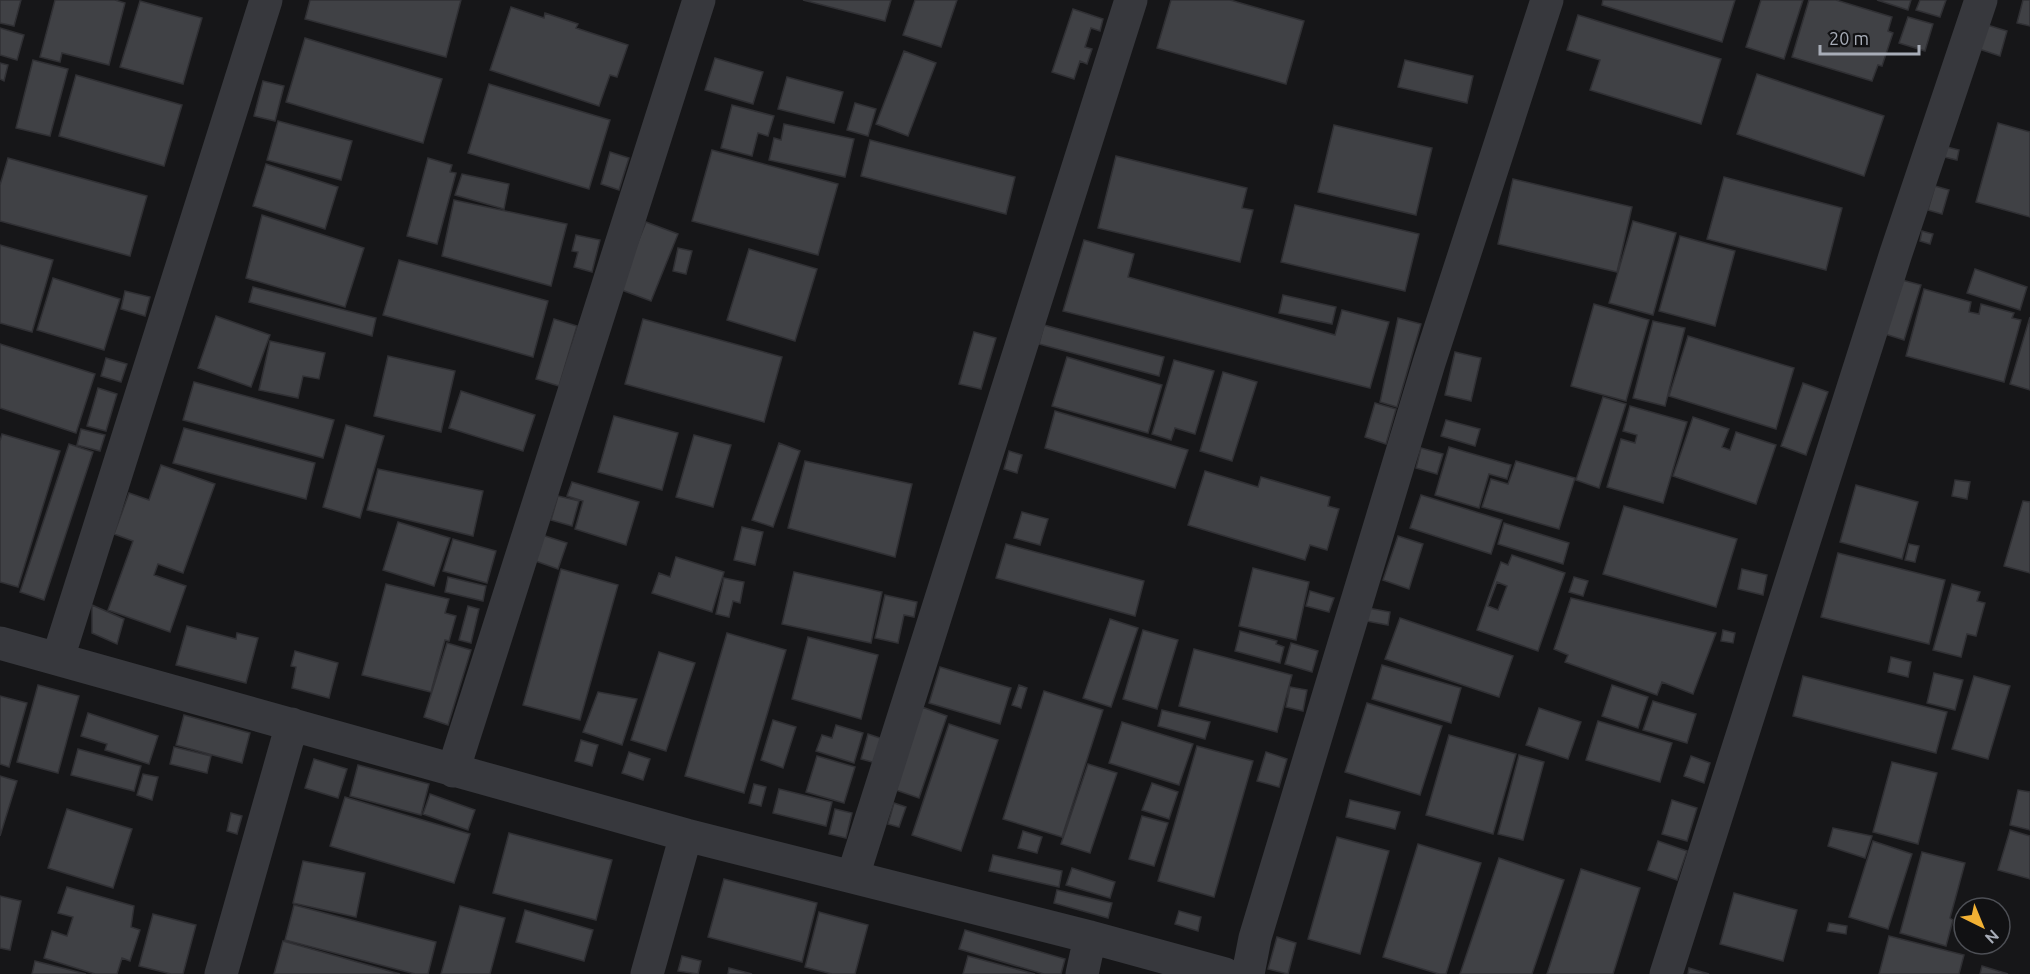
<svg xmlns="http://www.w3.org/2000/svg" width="2030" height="974" font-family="Ubuntu,sans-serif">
<rect width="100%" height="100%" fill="#161618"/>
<path fill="#404145" stroke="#303034" stroke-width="1.5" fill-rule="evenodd" d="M0 0H21L14 26 0 23Z
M55 0H115L125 3 109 65 62 53 60 62 40 57Z
M310 0H461L446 57 305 19Z
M803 0H891L885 21Z
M915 0H957L941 47 903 35Z
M1171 0H1230L1304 21 1286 84 1157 48Z
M1603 0H1735L1722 42 1602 5Z
M1761 0H1803L1784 59 1746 47Z
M1809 0H1836L1892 17 1888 31 1893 33 1882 66 1878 65 1872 81 1792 57Z
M1877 0H1911L1908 10Z
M1920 0H1946L1940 17 1916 10Z
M2023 0H2030V26L2017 23Z
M140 1 202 18 183 84 120 67Z
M511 7 544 18 545 13 578 24 576 28 628 45 617 77 610 75 599 106 490 70Z
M1073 9 1103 19 1100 31 1091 28 1085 47 1092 49 1087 64 1080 61 1074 79 1052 72Z
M1578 15 1721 59 1701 124 1590 90 1600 60 1567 50Z
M1908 17 1933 24 1925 51 1899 43Z
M1984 24 2007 31 2000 56 1976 48Z
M0 28 24 35 17 60 0 55Z
M305 38 442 79 423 143 286 102Z
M904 51 936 63 908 136 876 124Z
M715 58 763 72 753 104 705 90Z
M33 60 68 69 50 136 16 128Z
M1405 60 1473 76 1467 103 1398 87Z
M0 63 8 65 4 81 0 79Z
M1757 74 1884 116 1864 176 1737 134Z
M76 75 182 105 164 166 59 136Z
M787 77 843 92 834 123 778 109Z
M263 81 284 86 275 121 254 116Z
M489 84 610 120 589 189 468 153Z
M855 103 876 109 868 136 847 130Z
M732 105 774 116 768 136 758 133 752 156 721 148Z
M278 121 352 141 341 180 267 160Z
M1998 123 2030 132V217L1976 202Z
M784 124 854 139 845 177 769 160 774 138 781 140Z
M1334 125 1432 148 1416 215 1318 192Z
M870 140 1015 177 1006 214 861 176Z
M1947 147 1959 150 1957 160 1944 157Z
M712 150 838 184 818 255 692 221Z
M610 152 629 158 619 190 601 184Z
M1116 156 1247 188 1242 208 1253 210 1240 262 1098 228Z
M8 158 147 196 130 256 0 221V185Z
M428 158 452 165 450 172 456 173 437 244 407 236Z
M266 164 338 187 325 229 253 206Z
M462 174 509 184 504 209 455 195Z
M1724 177 1842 208 1826 270 1707 239Z
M1513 179 1632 207 1617 272 1498 244Z
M1935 186 1949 190 1942 214 1928 210Z
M454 200 567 224 551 286 442 256Z
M1295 205 1419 234 1405 291 1281 262Z
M262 215 364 248 345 307 246 278Z
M1633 221 1676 233 1653 315 1609 303Z
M646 222 678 234 651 301 619 289Z
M1922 231 1933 234 1930 244 1920 241Z
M576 235 600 240 592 272 574 267 578 252 572 251Z
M1680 236 1735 251 1715 326 1659 311Z
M1084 240 1134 254 1128 277 1335 335 1342 310 1389 322 1370 388 1063 311Z
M0 245 53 260 32 332 0 323Z
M678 248 692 251 686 274 673 271Z
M749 249 817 269 795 341 727 320Z
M399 260 548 301 533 357 383 315Z
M1975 269 2027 287 2020 310 1967 293Z
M53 278 120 299 104 350 37 330Z
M1902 280 1921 285 1904 340 1885 334Z
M253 287 376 318 372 336 249 302Z
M1924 289 1971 302 1969 312 1979 314 1981 304 2014 313 2012 318 2021 320 2004 382 1906 356Z
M125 291 150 297 145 316 121 309Z
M1283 295 1336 307 1332 324 1279 313Z
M1594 304 1649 320 1626 401 1571 386Z
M216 316 270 335 251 387 198 368Z
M2030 317V390L2010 384Z
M1398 318 1421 324 1397 407 1380 402Z
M554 319 577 326 559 386 536 379Z
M643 319 782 357 764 422 625 384Z
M1653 321 1685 328 1665 406 1633 398Z
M1044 325 1164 357 1159 376 1039 344Z
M974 332 996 338 981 389 959 384Z
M1688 336 1794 368 1776 429 1669 396Z
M270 341 325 353 319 379 303 376 298 398 259 390Z
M0 344 95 374 76 433 0 408Z
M1455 352 1481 358 1471 401 1445 395Z
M388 356 455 371 441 432 374 416Z
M1067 357 1162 385 1148 433 1052 406Z
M106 358 127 364 121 382 101 376Z
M1174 360 1214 371 1195 434 1175 428 1171 440 1152 434Z
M1223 372 1257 382 1232 461 1200 451Z
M194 382 334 420 323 458 183 420Z
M1803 383 1828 392 1806 455 1781 446Z
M98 388 117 394 106 431 87 426Z
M461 391 535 415 523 451 449 428Z
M1603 397 1626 404 1599 488 1576 480Z
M1375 403 1396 409 1386 444 1365 437Z
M1630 406 1687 422 1663 503 1607 487 1621 439 1635 443 1637 435 1623 431Z
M1055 411 1188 450 1175 488 1045 448Z
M614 416 678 433 662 490 598 472Z
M1693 417 1729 429 1722 447 1730 450 1736 432 1776 445 1756 504 1673 476Z
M1446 420 1480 429 1475 446 1441 436Z
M346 425 384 436 360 518 323 507Z
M184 428 315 463 306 499 173 463Z
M81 429 105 435 100 451 77 445Z
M2 434 60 451 18 587 0 582V441Z
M694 435 731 445 713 507 676 497Z
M779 443 800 451 773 527 752 520Z
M69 444 93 452 44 600 20 592Z
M1449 447 1511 465 1507 479 1489 474 1479 508 1435 495Z
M1421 448 1443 454 1437 474 1416 468Z
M1009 451 1022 455 1017 473 1004 469Z
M805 461 912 484 895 557 788 528Z
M1516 461 1575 478 1559 529 1482 507 1491 479 1508 484Z
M161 465 215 484 183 573 158 564 154 575 186 586 170 632 108 610 133 541 114 534 129 493 149 500Z
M378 469 483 491 473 536 367 510Z
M1205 471 1258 487 1261 477 1330 497 1328 506 1339 509 1327 550 1310 545 1305 560 1188 525Z
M1955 480 1970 482 1967 499 1952 496Z
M572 482 639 502 626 545 575 529 583 501 567 496Z
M1856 485 1918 502 1902 559 1840 542Z
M1421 495 1502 520 1491 554 1410 528Z
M558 496 579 501 572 526 551 520Z
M2023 501 2030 502V573L2004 566Z
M1624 506 1737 539 1716 607 1603 574Z
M1022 512 1048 519 1040 545 1014 538Z
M398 522 450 538 434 586 383 570Z
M1504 523 1569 543 1563 564 1498 544Z
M742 527 763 532 755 565 734 560Z
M539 534 567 543 558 569 530 559Z
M1398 536 1423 544 1409 589 1383 580Z
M453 539 496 551 487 583 443 571Z
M1006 544 1144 581 1135 616 996 578Z
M1909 544 1919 546 1915 562 1905 560Z
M1838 553 1945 580 1929 644 1821 617Z
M1512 555 1565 573 1538 651 1477 630 1501 562 1508 565ZM1497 582 1507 586 1498 610 1488 606Z
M676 557 724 572 712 612 652 593 659 573 670 577Z
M1253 568 1309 582 1296 640 1239 626Z
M561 569 618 585 580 720 523 705Z
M1742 569 1767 575 1763 595 1738 589Z
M794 572 882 592 871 643 782 624Z
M448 577 486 586 483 601 445 592Z
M1574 577 1588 581 1583 596 1569 592Z
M724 578 744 582 740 603 733 601 729 617 716 614Z
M386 584 449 599 445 613 456 616 449 641 445 640 431 692 362 675Z
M1952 584 1980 592 1977 601 1985 603 1976 636 1967 634 1961 657 1933 650Z
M1310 591 1334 598 1329 612 1306 606Z
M885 595 917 602 914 617 904 615 898 643 875 638Z
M1571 598 1716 633 1693 694 1662 682 1657 695 1565 662 1568 655 1554 649Z
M92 605 124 619 117 644 92 633Z
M468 606 479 609 471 643 459 640Z
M1368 608 1390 612 1388 625 1366 621Z
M1400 618 1513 656 1499 697 1385 659Z
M1110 619 1138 628 1111 707 1083 698Z
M187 626 236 639 237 633 258 638 246 683 176 665Z
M1143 630 1178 640 1157 709 1123 699Z
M1723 630 1735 633 1733 643 1721 641Z
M1240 631 1277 641 1276 644 1284 647 1280 663 1235 651Z
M727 633 786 650 744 793 685 776Z
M808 637 878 655 861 719 792 699Z
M447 643 471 650 448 725 424 717Z
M1291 643 1318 651 1312 672 1285 664Z
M1194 649 1292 675 1277 732 1179 706Z
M295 651 338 663 329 698 292 688 296 667 291 666Z
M659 652 695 663 666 751 631 740Z
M1891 657 1911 662 1908 677 1888 672Z
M1382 665 1461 688 1451 723 1372 699Z
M940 667 1011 688 1000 724 929 703Z
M1934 673 1963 680 1955 710 1927 703Z
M1803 676 1947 712 1936 753 1793 716Z
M1974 676 2010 686 1988 759 1952 749Z
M38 685 79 696 58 773 17 762Z
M1019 685 1027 688 1021 708 1012 705Z
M1612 685 1648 697 1638 728 1602 716Z
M1290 687 1307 690 1303 711 1286 707Z
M1044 691 1103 710 1062 837 1003 819Z
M598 692 637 699 622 745 583 732Z
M0 696 27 703 9 767 0 764Z
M1653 701 1696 714 1687 743 1643 730Z
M1367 703 1442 726 1420 795 1345 772Z
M922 707 947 716 919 798 893 789Z
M1539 708 1581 722 1568 759 1526 745Z
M1162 710 1210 722 1205 739 1158 726Z
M88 713 158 736 149 764 105 750 107 744 81 736Z
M184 715 250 733 242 763 176 745Z
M773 720 796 727 783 768 761 760Z
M1598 721 1672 743 1660 782 1586 760Z
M1122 722 1193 744 1179 785 1109 763Z
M949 724 998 740 961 851 912 835Z
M836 725 863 733 854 763 816 751 822 735 832 738Z
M868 734 883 739 876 763 861 759Z
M1449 735 1516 754 1493 834 1426 815Z
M581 740 598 745 592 766 575 761Z
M1197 746 1253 761 1214 897 1158 881Z
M174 747 211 756 207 773 170 764Z
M78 749 141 766 134 791 71 775Z
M629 752 650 759 643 780 622 773Z
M1266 752 1287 759 1279 787 1257 781Z
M1519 755 1544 762 1523 840 1498 834Z
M817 756 855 767 844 803 806 792Z
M1691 756 1710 763 1704 783 1684 776Z
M314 759 347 769 338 798 305 788Z
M1892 762 1937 773 1918 844 1873 832Z
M1088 764 1117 773 1090 853 1061 844Z
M358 765 429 784 421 815 350 796Z
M143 774 158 777 152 800 137 795Z
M0 776 17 781 0 836Z
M1152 783 1178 792 1169 819 1142 810Z
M754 784 766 787 761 806 749 803Z
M779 789 832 802 826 826 773 813Z
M2018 790 2030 792V830L2010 825Z
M430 794 475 810 468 830 423 814Z
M345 797 470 834 454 883 330 846Z
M1350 800 1400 812 1395 829 1346 817Z
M1672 800 1697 808 1687 841 1662 834Z
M894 803 906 807 899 827 888 824Z
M67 809 132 829 113 888 48 868Z
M835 809 852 813 846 838 829 834Z
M231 813 242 816 237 834 227 831Z
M1142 816 1168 823 1154 866 1129 859Z
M1833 828 1872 836 1865 858 1828 846Z
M2010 830 2030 836V879L1998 870Z
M1023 831 1042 837 1037 853 1018 848Z
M509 833 612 860 596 920 493 893Z
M1337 837 1389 851 1360 954 1308 939Z
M1658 841 1687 851 1677 880 1648 870Z
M1873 841 1912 854 1888 929 1849 917Z
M1418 844 1481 863 1446 974H1439L1383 957Z
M1922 852 1965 863 1950 918 1953 920 1946 946 1900 933Z
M993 855 1062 871 1059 887 989 871Z
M1499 858 1564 880 1532 974H1460Z
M303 861 365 873 356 917 293 903Z
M1072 868 1115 882 1110 898 1066 885Z
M1581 869 1640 888 1613 974H1547Z
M724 879 817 903 802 962 708 937Z
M67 887 134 906 131 927 140 930 130 961 122 958 117 974H95L44 958 52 931 67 936 73 917 58 913Z
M1057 890 1112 903 1108 918 1054 903Z
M1734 893 1797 910 1783 961 1720 944Z
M0 896 21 901 10 950 0 948Z
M294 905 436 942 428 974H415L285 940Z
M460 906 505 918 490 974H441Z
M525 910 593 930 584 961 516 942Z
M1179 911 1201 917 1198 931 1175 924Z
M819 912 868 925 855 974H832L805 967Z
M153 914 196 925 183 974H171L139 966Z
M1829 923 1847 926 1846 934 1827 931Z
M965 930 1065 959 1061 974H1044L959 949Z
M1889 936 1964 955 1959 974H1879Z
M1277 937 1296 943 1288 974 1268 969Z
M283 941 400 974H274Z
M682 956 701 961 698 974 678 971Z
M968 956 1035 974H963Z
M35 961 86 974H32Z
M1982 966 2008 974H1980Z
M729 968 752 974H728Z
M1689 968 1709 974H1688Z"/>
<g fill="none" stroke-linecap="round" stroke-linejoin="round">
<path stroke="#37383d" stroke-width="33" d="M0 643 686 835 1090 937 1225 974
M58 658 266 0
M453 771 699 0
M853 876 1131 0
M221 974 292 724
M647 974 686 835
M1082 974 1090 937
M1248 974 1255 938 1429 363 1547 0
M1666 974 1896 253 1981 0"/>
</g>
<g transform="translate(1982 926) rotate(137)"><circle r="28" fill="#111113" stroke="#4d4f55" stroke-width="1.5"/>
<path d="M0-4.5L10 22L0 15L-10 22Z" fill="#f2b134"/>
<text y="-9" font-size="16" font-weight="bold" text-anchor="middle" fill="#a8adb8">N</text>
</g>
<path d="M1820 45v9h99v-9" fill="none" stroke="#a8adb8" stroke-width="3"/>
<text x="1829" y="45" font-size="18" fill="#a8adb8" stroke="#111113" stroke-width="4.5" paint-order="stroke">20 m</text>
</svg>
